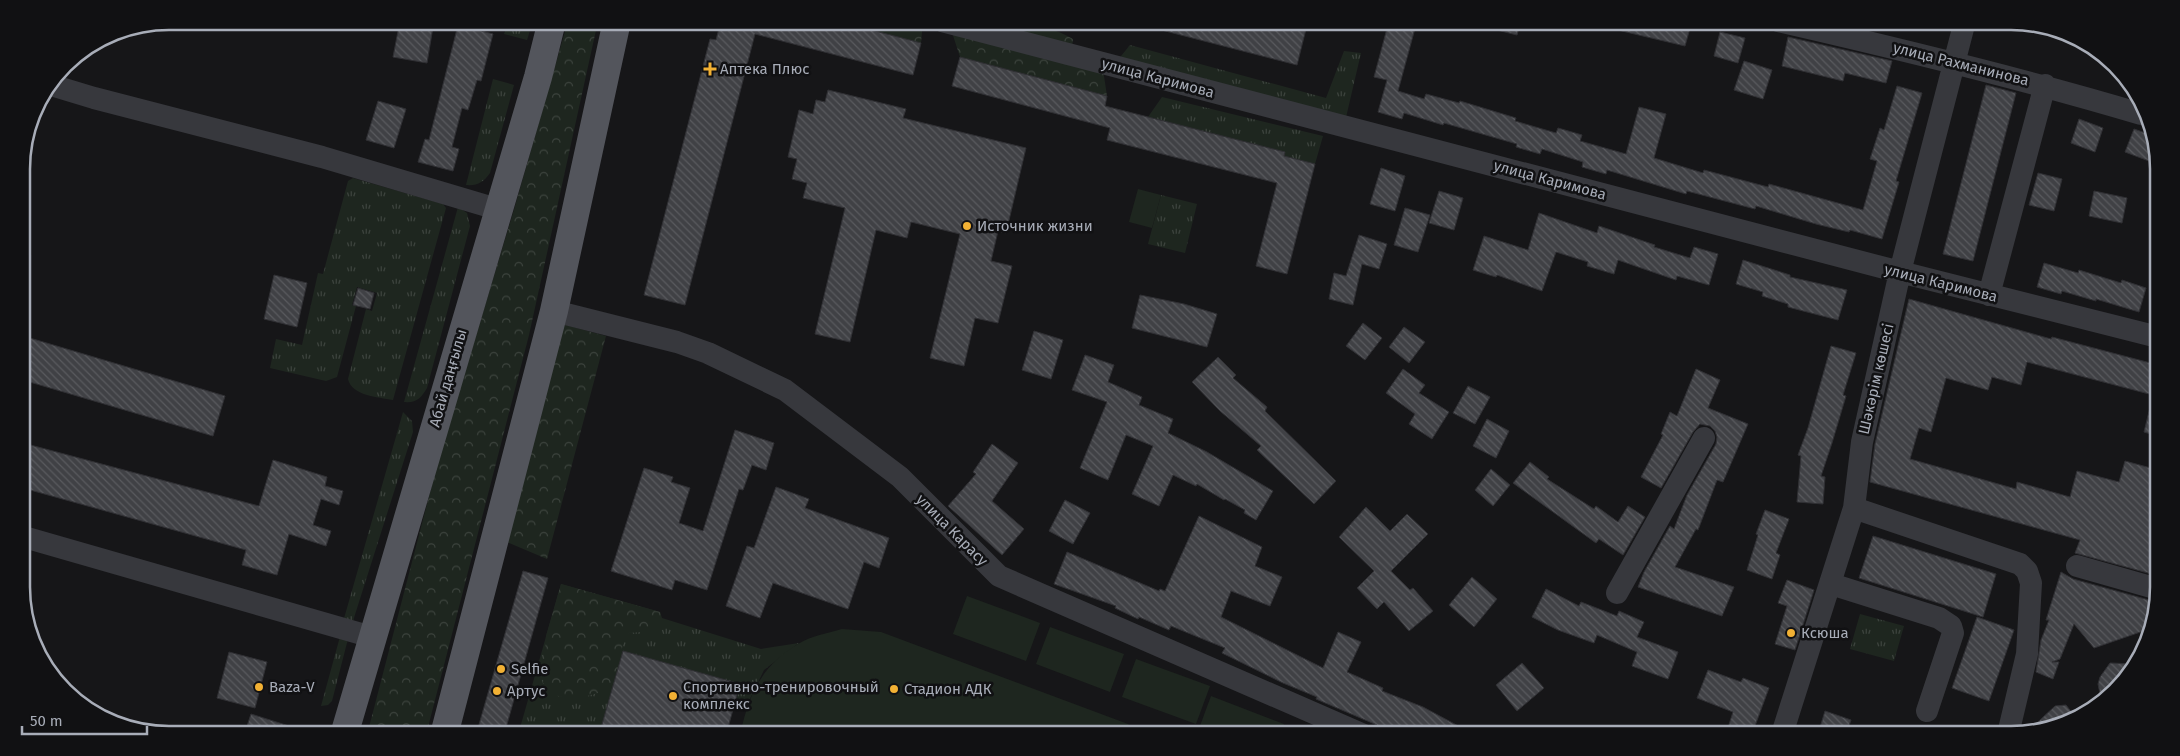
<svg xmlns="http://www.w3.org/2000/svg" width="2180" height="756" font-family="'Fira Sans',sans-serif">
<defs>
<pattern id="grass-tufts" width="24" height="20" patternUnits="userSpaceOnUse" patternTransform="scale(1.25)"><rect width="24" height="20" fill="#1e261f"/><path d="M3 7l-1-3M5 7V3M7 7l1-3M15 17l-1-3M17 17v-4M19 17l1-3" fill="none" stroke="#3c433d"/></pattern>
<pattern id="forest-crowns" width="20" height="18" patternUnits="userSpaceOnUse" patternTransform="scale(1.25)"><rect width="20" height="18" fill="#1e261f"/><path d="M2 6a3 3 0 1 1 6 0M12 15a3 3 0 1 1 6 0" fill="none" stroke="#3c433d"/></pattern>
<pattern id="building-back-hatch" width="6" height="6" patternUnits="userSpaceOnUse" patternTransform="scale(1.25)"><rect width="6" height="6" fill="#404145"/><path d="M-1 5l2 2M0 0l6 6M5-1l2 2" fill="none" stroke="#595a5e"/></pattern>
</defs>
<rect width="100%" height="100%" fill="#161618"/>
<path fill="url(#grass-tufts)" d="M509 21H533L527 40 504 34Z
M1130 45 1326 98 1344 51 1361 53 1344 126 1113 66Z
M493 79 514 85 490 173C484 182 477 186 466 185Z
M1162 97 1323 136 1315 164 1284 156 1285 152 1148 117Z
M353 178 443 204 446 208 393 400C378 397 352 396 348 379L366 309 372 311 377 293 357 287 352 305 356 306 337 377 326 381 270 368 276 339 302 345 318 273 323 274 348 181Z
M1161 195 1197 204 1185 253 1148 244Z
M458 207 467 213 470 226 427 388C421 398 417 403 404 402Z
M403 412 412 421 413 432 352 624 343 622Z
M561 584 660 612 662 618 761 649 799 643 764 670 746 707 735 704 740 684 623 651 599 735H518Z
M1860 614 1904 626 1894 661 1850 649Z
M341 633 349 635 332 701 328 705 321 706Z"/>
<path fill="url(#forest-crowns)" d="M568 21H598L529 335 426 735H367L439 458 513 213Z
M837 21H923L921 43Z
M942 21C985 21 1034 16 1073 39L1071 55 1102 63 1107 96 960 57 949 23Z
M555 322 606 336 547 559 502 540Z
M561 584 660 612 661 618 642 632 629 633 625 636 612 689 573 700 555 695 543 683 546 636Z"/>
<path fill="#1e261f" d="M1138 189 1161 195 1152 228 1129 222Z
M967 596 1040 623 1026 661 953 634Z
M1050 627 1124 654 1110 692 1036 664Z
M842 629 881 632 1128 724 1140 735H740C749 694 761 666 798 644 811 636 828 633 842 629Z
M1136 659 1210 686 1196 724 1122 697Z
M1211 696 1284 724 1280 735 1197 734Z"/>
<path fill="url(#building-back-hatch)" stroke="#303034" d="M400 21H434L427 63 393 57Z
M721 21H837L921 43 913 75 755 34 685 305 644 295 710 39 716 40Z
M1147 21H1308L1297 65 1146 26Z
M1389 21H1417L1398 91 1424 99 1426 94 1459 103 1460 101 1516 118 1515 121 1556 133 1558 128 1582 135 1580 141 1626 154 1639 107 1666 114 1654 158 1703 173 1704 170 1768 187 1769 184 1863 210 1877 161 1870 159 1880 128 1884 130 1897 86 1922 93 1896 181 1899 182 1882 239 1850 230 1849 232 1816 224 1756 206 1755 209 1687 191 1686 194 1607 170 1606 174 1582 167 1583 162 1542 149 1540 154 1516 147 1517 144 1444 123 1443 125 1404 113 1402 119 1378 112 1387 80 1374 77Z
M1482 21H1521L1517 35 1481 26Z
M1602 21H1692L1685 46 1601 26Z
M458 25 493 34 481 81 477 80 468 110 462 108 452 147 459 149 453 171 418 162 425 139 429 140Z
M1720 32 1745 38 1738 63 1714 56Z
M1788 37 1892 61 1886 83 1845 73 1843 81 1782 66Z
M960 57 1107 96 1105 106 1285 152 1284 156 1315 164 1287 274 1256 266 1277 183 1107 140 1110 128 952 86Z
M1744 61 1772 70 1763 99 1734 90Z
M1986 85 2016 93 1973 261 1943 254Z
M828 90 906 109 903 118 1026 148 1006 233 998 231 991 261 1012 266 998 323 975 318 964 366 930 358 960 234 911 222 907 238 876 230 850 342 815 334 845 208 803 198 807 183 792 179 797 159 788 157 799 110 813 114 816 100 825 102Z
M378 101 406 109 394 148 366 140Z
M2079 119 2103 128 2095 152 2071 143Z
M2134 129 2151 135 2155 144 2149 161 2125 152Z
M1381 168 1405 176 1395 211 1370 204Z
M2038 173 2062 179 2054 211 2029 205Z
M1439 191 1463 198 1454 230 1429 223Z
M2094 191 2127 198 2122 223 2089 216Z
M1405 208 1430 215 1418 252 1394 245Z
M1539 213 1597 233 1599 226 1655 245 1654 247 1690 258 1694 247 1718 254 1709 285 1677 276 1676 280 1618 260 1614 274 1587 266 1588 262 1556 252 1542 291 1497 275 1496 277 1473 270 1484 236 1528 250Z
M1359 235 1387 244 1379 269 1362 264 1353 305 1329 299 1334 273 1346 276Z
M1743 260 1790 275V277L1847 290 1838 320 1788 307V304L1762 296 1763 292 1736 284Z
M2044 263 2078 273 2079 270 2121 283 2122 280 2146 288 2139 312 2096 299V301L2062 291 2061 294 2037 287Z
M274 275 307 283 297 327 264 319Z
M358 288 374 293 370 309 353 305Z
M1140 295 1184 304 1217 314 1207 347 1132 328Z
M1909 299 2051 339 2052 337 2158 365V436L2144 432 2153 395 2027 362 2021 385 1992 377 1988 390 1946 378 1931 432 1919 428 1910 459 2016 489 2017 482 2070 497 2077 471 2119 482 2125 461 2158 470 2159 576 2075 553 2080 540 1870 482 1875 444Z
M1363 323 1382 338 1365 360 1346 346Z
M1404 327 1425 342 1409 363 1389 347Z
M1034 331 1063 340 1051 379 1022 370Z
M23 336 225 396 213 436 23 380Z
M1831 346 1856 353 1843 395 1846 396 1832 443 1821 476 1825 477 1823 504 1797 502 1801 456 1798 455 1808 428Z
M1085 355 1114 365 1108 382 1142 397 1139 405 1173 419 1168 433 1207 452 1273 491 1256 520 1244 513 1245 510 1225 499 1224 500 1197 484 1196 486 1173 475 1159 506 1132 494 1153 446 1126 435 1108 480 1080 468 1107 402 1072 390Z
M1218 357 1236 375 1233 378 1267 407 1265 411 1336 481 1314 504 1257 450 1261 446 1220 411 1192 382Z
M1403 369 1425 385 1419 393 1449 412 1432 439 1409 424 1415 414 1386 393Z
M1696 369 1720 380 1708 408 1748 424 1723 482 1717 480 1698 530 1696 529 1675 567 1734 587 1722 616 1638 587 1644 572 1670 526 1674 529 1687 495 1716 444 1717 437 1715 431 1710 426 1700 424 1693 432 1661 488 1641 477 1663 435 1661 434 1670 412 1677 416Z
M1468 386 1490 397 1475 424 1453 413Z
M1487 419 1509 431 1496 458 1473 446Z
M735 430 774 443 766 470 752 465 743 490 739 489 707 590 675 580 672 590 611 571 644 468 673 477 671 482 690 488 679 523 703 531Z
M23 443 259 506 273 460 327 477 325 486 343 491 339 505 321 499 313 525 331 531 326 546 289 534 277 575 242 565 246 550 23 488Z
M992 444 1018 463 992 501 1024 529 1002 555 948 506 976 474 973 472Z
M1530 462 1549 477 1547 479 1594 509 1596 506 1618 522 1628 506 1645 517 1623 555 1599 539 1596 543 1513 483Z
M1491 469 1510 485 1493 506 1475 490Z
M776 487 809 499 805 508 889 538 879 568 864 562 848 609 773 583 760 618 726 606 747 546 754 548Z
M1065 500 1090 513 1073 544 1049 531Z
M1366 507 1390 531 1407 514 1428 534 1391 571 1410 590 1413 588 1433 611 1409 631 1384 602 1377 609 1357 588 1374 571 1339 537Z
M1765 510 1789 519 1776 553 1780 555 1772 579 1747 570 1758 535 1756 534Z
M1199 516 1262 547 1255 566 1282 577 1270 606 1231 591 1221 617 1323 668 1338 632 1361 642 1347 672 1383 688 1382 691 1423 707 1475 735H1393L1376 728 1377 725 1316 699 1317 697 1283 683 1222 653 1225 648 1171 626 1169 630 1139 617 1138 619 1115 608 1116 606 1054 584 1067 552 1159 591 1160 589 1165 591Z
M1873 536 1996 574 1983 617 1859 578Z
M523 571 548 578 504 735H476Z
M2061 572 2073 579 2156 602 2152 628 2094 648 2074 624 2060 659 2052 662H2059L2053 679 2036 672 2041 640 2049 620H2046Z
M1472 577 1497 599 1474 627 1449 605Z
M1787 580 1814 590 1795 650 1775 644 1787 606 1778 603Z
M1546 589 1579 606 1581 602 1617 616 1619 611 1644 622 1637 637 1678 652 1668 679 1632 666 1637 652 1597 635 1594 643 1558 630 1532 617Z
M1977 617 2014 630 1989 701 1952 688Z
M623 651 740 684 726 735H599Z
M229 652 267 662 255 708 217 698Z
M1522 663 1544 688 1517 711 1496 685Z
M2110 663 2136 664 2134 669 2102 703 2098 684 2100 677Z
M1708 670 1741 682 1743 678 1769 688 1752 734H1726L1733 712 1697 698Z
M2066 705 2076 718 2067 724 2026 733 2055 706Z
M1825 711 1851 720 1846 734H1818Z
M251 714 308 732 307 735H244Z"/>
<g fill="none" stroke-linecap="round" stroke-linejoin="round">
<path stroke="#37383d" stroke-width="22" d="M942 21 1900 272 2158 337
M1778 21C1900 49 2021 78 2141 114
M51 85 94 98 322 157 497 209
M1989 295 2045 85
M554 311 677 342 708 353 785 390 900 477 999 576 1364 735
M1854 508 2020 564 2027 571 2031 583 2027 654 2008 734
M24 537 372 637
M2077 566 2158 589
M1831 584 1939 618 1951 626 1953 633 1927 711
M1617 593 1704 438
M1782 734 1854 508 1862 442 1900 272 1965 21"/>
<path stroke="#53555c" stroke-width="28" d="M344 735 538 77 552 21
M444 735 554 311 617 21"/>
</g>
<g fill="#f2b134" stroke="#111113" stroke-width="2">
<path d="M707.5 61.5h5v5h5v5h-5v5h-5v-5h-5v-5h5z"/>
<circle cx="967" cy="226" r="5"/>
<circle cx="1791" cy="633" r="5"/>
<circle cx="501" cy="669" r="5"/>
<circle cx="259" cy="687" r="5"/>
<circle cx="894" cy="689" r="5"/>
<circle cx="497" cy="691" r="5"/>
<circle cx="673" cy="696" r="5"/>
</g>
<g text-anchor="middle" stroke-width="5" stroke-linejoin="round" paint-order="stroke">
<g font-size="15" fill="#a8adb8" stroke="#111113">
<text transform="translate(1961 64) rotate(14)" y="5">улица Рахманинова</text>
<text transform="translate(1158 78) rotate(15)" y="5">улица Каримова</text>
<text transform="translate(1550 180) rotate(15)" y="5">улица Каримова</text>
<text transform="translate(1941 283) rotate(14)" y="5">улица Каримова</text>
<text transform="translate(448 378) rotate(-74)" y="5">Абай даңғылы</text>
<text transform="translate(1876 379) rotate(-77)" y="5">Шәкәрім көшесі</text>
<text transform="translate(952 530) rotate(45)" y="5">улица Карасу</text>
</g>
<g font-size="15" fill="#a8adb8" stroke="#111113" text-anchor="start">
<text x="720" y="74">Аптека Плюс</text>
<text x="977" y="231">Источник жизни</text>
<text x="1801" y="638">Ксюша</text>
<text x="511" y="674">Selfie</text>
<text x="269" y="692">Baza-V</text>
<text x="683" y="692">Спортивно-тренировочный<tspan x="683" dy="17">комплекс</tspan></text>
<text x="904" y="694">Стадион АДК</text>
<text x="507" y="696">Артус</text>
</g>
</g>
<path d="M0 0H2180V756H0ZM169 30H2011A139 139 0 0 1 2150 169V587A139 139 0 0 1 2011 726H169A139 139 0 0 1 30 587V169A139 139 0 0 1 169 30Z" fill="#111113" fill-rule="evenodd"/>
<path fill="none" stroke="#a8adb8" stroke-width="2.5" d="M169 30H2011A139 139 0 0 1 2150 169V587A139 139 0 0 1 2011 726H169A139 139 0 0 1 30 587V169A139 139 0 0 1 169 30Z"/>
<path d="M22 726v8h125v-8" fill="none" stroke="#a8adb8" stroke-width="2.5"/>
<text x="30" y="726" font-size="15" fill="#a8adb8" stroke="#111113" stroke-width="4" paint-order="stroke">50 m</text>
</svg>
